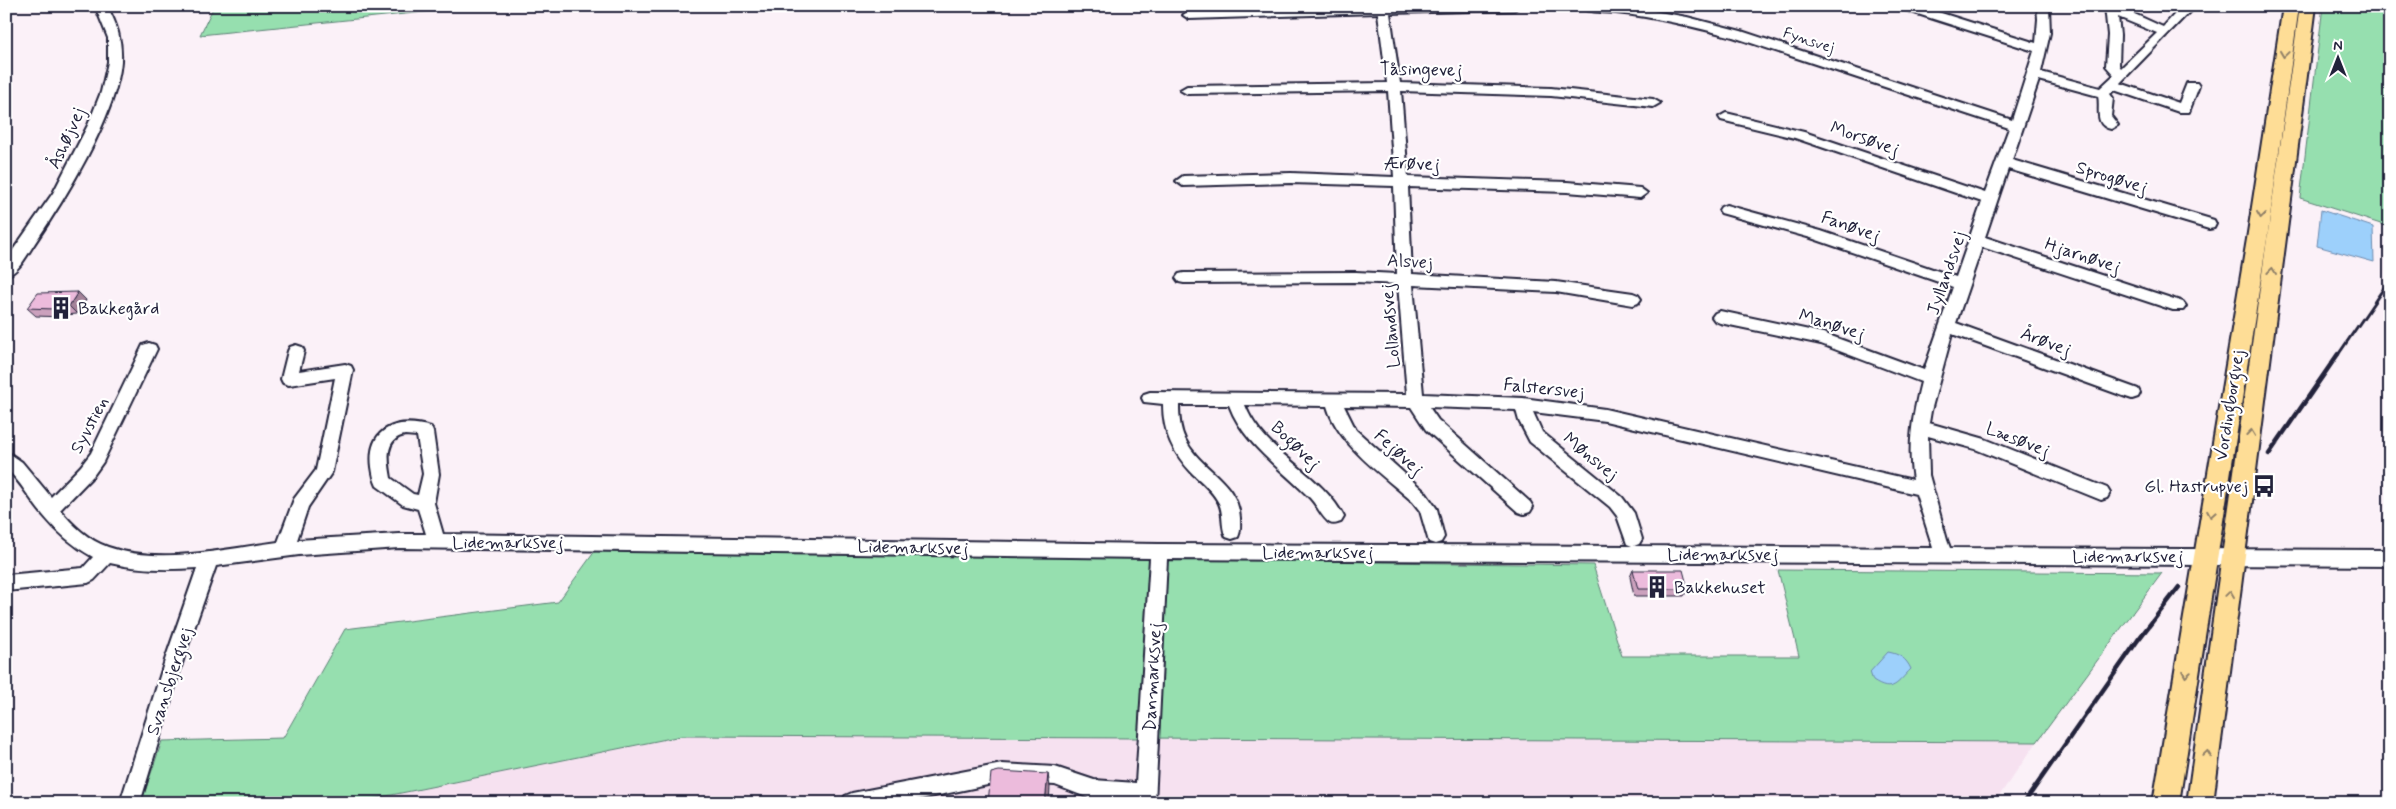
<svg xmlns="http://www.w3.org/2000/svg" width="2396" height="809" font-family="Mynerve,sans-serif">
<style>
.built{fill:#f6e1f0}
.green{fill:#96dfaf;stroke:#5c8075}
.water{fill:#9dd0fb;stroke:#6c8aae}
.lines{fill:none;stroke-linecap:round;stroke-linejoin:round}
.minor-casing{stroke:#22223b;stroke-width:4}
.major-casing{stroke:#22223b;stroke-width:4}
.minor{fill:#fff;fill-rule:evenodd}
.major{fill:#fedd96;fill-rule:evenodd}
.rail-far1{stroke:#22223b;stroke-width:3}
.rail{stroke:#22223b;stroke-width:4.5}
.wall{fill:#cba1bd;stroke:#22223b}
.shaded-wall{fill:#a5839a;stroke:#22223b}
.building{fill:#ecbbdc;stroke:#22223b}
.oneway{stroke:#908068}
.labels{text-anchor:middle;stroke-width:4.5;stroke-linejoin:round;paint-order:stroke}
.far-street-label{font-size:15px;fill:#22223b;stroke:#fff}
.street-label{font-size:18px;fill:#22223b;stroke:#fff}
.poi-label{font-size:18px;fill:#22223b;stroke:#fff;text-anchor:start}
</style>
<rect width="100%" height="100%" fill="#fbf1f8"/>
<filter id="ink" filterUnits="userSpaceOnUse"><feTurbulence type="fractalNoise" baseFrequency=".02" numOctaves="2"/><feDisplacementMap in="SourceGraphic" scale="10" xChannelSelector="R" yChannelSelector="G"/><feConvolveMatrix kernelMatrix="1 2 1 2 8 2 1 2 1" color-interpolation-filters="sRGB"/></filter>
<g filter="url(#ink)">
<!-- built -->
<path class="built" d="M681 736 2037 742 1994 803H352Z"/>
<!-- green -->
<g class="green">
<path d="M214 6H483L200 35Z"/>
<path d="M2323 6H2369L2390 11V227L2300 198Z"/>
<path d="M595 551 1593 565 1622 656H1799L1778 570 2162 573 2037 742 681 736 352 803H141L162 741 283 738 345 629 558 602Z"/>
</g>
<!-- water -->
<g class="water">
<path d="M2321 210 2373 227 2374 262 2317 246Z"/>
<path d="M1888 652C1899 654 1906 658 1911 669 1897 683 1893 694 1873 681L1870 672Z"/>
</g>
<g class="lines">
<defs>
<g id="minor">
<path d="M95 6H107C117 24 122 40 121 61 117 115 64 201 33 246 27 255 18 273 6 276V260L53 193 88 125 101 92 108 62V38Z"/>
<path d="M1371 6H1520L1514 10 1390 13 1400 83 1551 88 1653 99 1660 103 1653 107 1551 96 1401 91 1408 177 1567 182 1640 188 1647 193 1640 198 1567 192 1408 187 1412 274 1556 282 1633 293 1638 295 1641 299 1638 303 1633 305 1556 292 1413 285 1423 394 1523 398 1605 409 1913 480C1907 446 1913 414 1921 382L1821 344 1720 323 1715 321 1712 317 1715 313 1720 311 1823 333 1924 370 1953 287 1811 238 1721 213 1719 210 1721 207 1726 205 1821 231 1956 277 1982 202 1795 138 1721 120 1719 117 1726 113 1804 132 1985 193 2009 128 1733 37C1694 27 1655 17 1616 13 1606 12 1586 13 1579 6H1625L1687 17 1741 31 2012 120 2034 51 1902 9 1900 6H1919L2036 43 2038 19 2037 6H2049L2050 33 2041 72 2100 88 2114 75 2106 66 2108 35 2105 6H2117L2163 27 2182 6H2195L2120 83 2179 103 2187 83H2197L2199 86 2189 112H2179L2114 90 2110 94 2113 98 2111 116 2118 125 2111 129C2093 125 2101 108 2098 96L2039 80 2012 160 2214 220 2216 224 2214 228 2209 229 2008 169 1985 237 2183 302 2186 306 2183 310H2173L1982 247 1956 323 2138 389 2140 393 2138 397 2132 399 2126 397 1952 334 1931 411 1929 423 1985 439 2107 488 2110 493 2107 498 2101 500 1975 449 1928 436 1929 475 1947 540 1950 548 2390 550V566L1167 559 1155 803 1094 800 1055 785 1002 782 901 803H842L845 796 852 793 1002 764 1055 767 1094 780 1136 783 1150 558 399 548 299 555 216 566 184 657 140 803H120L166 657 197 568C168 570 139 570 110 563L94 580 88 583 6 591V575L83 568 93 557C73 546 57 532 43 515 30 500 21 482 6 468V451L22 462 51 497 81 466 91 453 141 349 143 345 149 343 155 345 157 349 103 462 93 476 60 510C73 525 88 540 108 547 159 565 226 549 278 542L294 499 316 470 335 378 289 385 283 383 281 379 288 351 290 347 296 345 302 347 304 351 299 371 345 364 351 366 353 370 332 472 308 507 297 540 399 534H426L418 509 403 505 377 486C374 480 373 474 372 467 367 427 398 417 431 427L433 432 439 474 434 503 443 534 1159 544 1632 546 1627 544 1617 516 1610 507 1530 442 1519 421 1516 410 1429 407 1438 420 1530 502 1533 507 1530 512 1524 514 1518 512 1426 430 1411 407 1344 406 1356 430 1425 492 1437 509 1444 537 1441 542 1435 544 1429 542 1420 511 1413 502C1384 476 1338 445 1327 406L1245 405C1263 453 1321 472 1344 517L1341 522C1337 523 1334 525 1330 523 1322 518 1317 505 1310 498 1282 469 1244 445 1229 405H1179C1179 416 1180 429 1185 439 1199 469 1238 481 1240 518 1240 525 1241 531 1238 537L1232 539 1226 537C1220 525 1225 511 1217 500 1211 490 1202 482 1193 474 1173 453 1163 433 1163 404L1144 402 1142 398 1144 394 1150 392 1407 394 1398 284 1356 282 1184 283 1179 282 1176 278 1179 274 1184 273 1356 272 1397 274 1394 186 1291 183 1183 186 1176 181 1183 176 1291 173 1394 177 1388 91 1187 94 1180 90 1187 86 1387 83 1378 13 1189 19 1183 15 1189 11ZM2118 17 2157 33 2121 68 2119 65 2120 35ZM1533 412 1605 421 1916 494 1933 548 1634 546 1639 544 1642 539 1634 513 1622 497 1542 432ZM405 435 417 436 423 474 418 495 413 494 391 478C388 461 384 439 405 435Z"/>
</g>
<g id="major">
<path d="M2283 6H2299L2267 239 2179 803H2153L2247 239Z"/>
<path d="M2300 6H2316L2213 803H2187Z"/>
</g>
</defs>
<!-- minor casing -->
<use href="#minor" class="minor-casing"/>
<!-- major casing -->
<use href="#major" class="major-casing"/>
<!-- minor -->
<use href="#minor" class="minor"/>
<!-- major -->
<use href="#major" class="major"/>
<!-- rail-far1 -->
<path class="rail-far1" d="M2338 355 2390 279"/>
<!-- rail -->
<g class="rail">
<path d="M2269 454 2338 354"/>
<path d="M2024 803 2138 640 2179 587"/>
</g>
</g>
<!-- wall -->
<g class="wall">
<path d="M78 292 86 300 77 314 64 315 62 317 36 316 27 308Z"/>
<path d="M1633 570 1688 589 1684 596H1634L1630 577Z"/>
</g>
<!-- shaded-wall -->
<g class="shaded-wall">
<path d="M78 292 86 300 77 314 69 306Z"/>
<path d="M56 307 64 315 62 317 54 309Z"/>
<path d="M1048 774 1050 787 1049 803H1045Z"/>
</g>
<!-- building -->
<g class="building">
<path d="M78 292 69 306 56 307 54 309 27 308 38 293Z"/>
<path d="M1633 570H1683L1688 589H1638Z"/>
<path d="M999 771 1048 774 1045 803H988L991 773Z"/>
</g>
<!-- one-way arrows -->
<defs><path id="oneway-chevron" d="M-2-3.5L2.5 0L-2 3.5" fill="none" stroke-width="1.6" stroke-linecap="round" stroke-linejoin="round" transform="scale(1.25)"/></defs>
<g class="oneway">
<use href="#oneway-chevron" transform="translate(2284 54) rotate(98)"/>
<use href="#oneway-chevron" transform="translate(2261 215) rotate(98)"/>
<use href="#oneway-chevron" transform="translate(2272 271) rotate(-83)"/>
<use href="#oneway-chevron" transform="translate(2251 433) rotate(-83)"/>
<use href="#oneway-chevron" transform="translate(2211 514) rotate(100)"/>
<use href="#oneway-chevron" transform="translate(2230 594) rotate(-82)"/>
<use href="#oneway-chevron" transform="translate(2186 674) rotate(99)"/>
<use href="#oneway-chevron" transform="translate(2207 754) rotate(-82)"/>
</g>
</g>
<!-- icons -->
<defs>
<symbol id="building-bare" viewBox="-9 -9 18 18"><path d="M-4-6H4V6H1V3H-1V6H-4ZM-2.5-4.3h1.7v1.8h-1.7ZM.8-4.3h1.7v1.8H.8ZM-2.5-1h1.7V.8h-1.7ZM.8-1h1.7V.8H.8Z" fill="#22223b" stroke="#fff" stroke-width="2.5" paint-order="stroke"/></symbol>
<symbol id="bus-bare" viewBox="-9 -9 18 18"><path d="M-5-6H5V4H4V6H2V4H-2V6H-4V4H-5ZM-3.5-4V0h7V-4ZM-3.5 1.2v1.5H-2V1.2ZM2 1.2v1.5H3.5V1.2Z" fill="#22223b" stroke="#fff" stroke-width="2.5" paint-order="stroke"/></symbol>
</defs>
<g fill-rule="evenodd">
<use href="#building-bare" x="45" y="292" width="32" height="32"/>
<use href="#bus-bare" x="2248" y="470" width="32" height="32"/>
<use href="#building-bare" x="1641" y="571" width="32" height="32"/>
</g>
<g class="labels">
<!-- far-street labels -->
<g class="far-street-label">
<text transform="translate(1809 40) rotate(18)" y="5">Fynsvej</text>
</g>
<!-- street labels -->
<g class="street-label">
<text transform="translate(1421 69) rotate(1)" y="6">Tåsingevej</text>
<text transform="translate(66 138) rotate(-65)" y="6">Åshøjvej</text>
<text transform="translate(1865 138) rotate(19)" y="6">Morsøvej</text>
<text transform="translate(1412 163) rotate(2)" y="6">Ærøvej</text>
<text transform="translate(2112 177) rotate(17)" y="6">Sprogøvej</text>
<text transform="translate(1851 226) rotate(19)" y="6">Fanøvej</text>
<text transform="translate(2083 255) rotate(18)" y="6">Hjarnøvej</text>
<text transform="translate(1410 261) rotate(3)" y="6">Alsvej</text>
<text transform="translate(1946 273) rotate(-71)" y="6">Jyllandsvej</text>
<text transform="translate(1832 324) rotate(17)" y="6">Manøvej</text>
<text transform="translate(1390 326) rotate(-95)" y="6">Lollandsvej</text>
<text transform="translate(2046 341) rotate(20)" y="6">Årøvej</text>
<text transform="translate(1544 388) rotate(6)" y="6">Falstersvej</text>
<text transform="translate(2229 405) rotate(-81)" y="6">Vordingborgvej</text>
<text transform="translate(89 425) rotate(-62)" y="6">Syvstien</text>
<text transform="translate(2018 439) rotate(21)" y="6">Læsøvej</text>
<text transform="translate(1296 445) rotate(44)" y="6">Bogøvej</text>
<text transform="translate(1399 452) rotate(42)" y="6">Fejøvej</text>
<text transform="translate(1591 456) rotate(39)" y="6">Mønsvej</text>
<text x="508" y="548">Lidemarksvej</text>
<text transform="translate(913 547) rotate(1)" y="6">Lidemarksvej</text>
<text x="1318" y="558">Lidemarksvej</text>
<text x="1723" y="560">Lidemarksvej</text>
<text x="2128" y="562">Lidemarksvej</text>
<text transform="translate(1152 677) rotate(-87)" y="6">Danmarksvej</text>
<text transform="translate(169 681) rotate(-72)" y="6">Svansbjergvej</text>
</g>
<!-- poi labels -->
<g class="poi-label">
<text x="78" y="314">Bakkegård</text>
<text x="2248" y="492" text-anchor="end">Gl. Hastrupvej</text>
<text x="1674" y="593">Bakkehuset</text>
</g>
</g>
<!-- margin -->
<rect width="2396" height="809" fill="none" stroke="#fff" stroke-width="25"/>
<rect x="12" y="12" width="2371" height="784" fill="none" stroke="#22223b" stroke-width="2" filter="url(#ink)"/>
<!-- north arrow -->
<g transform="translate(2338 58)" stroke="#ffffff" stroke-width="4" paint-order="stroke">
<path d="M0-4L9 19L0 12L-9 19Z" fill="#22223b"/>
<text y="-8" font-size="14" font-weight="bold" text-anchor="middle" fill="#22223b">N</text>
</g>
</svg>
